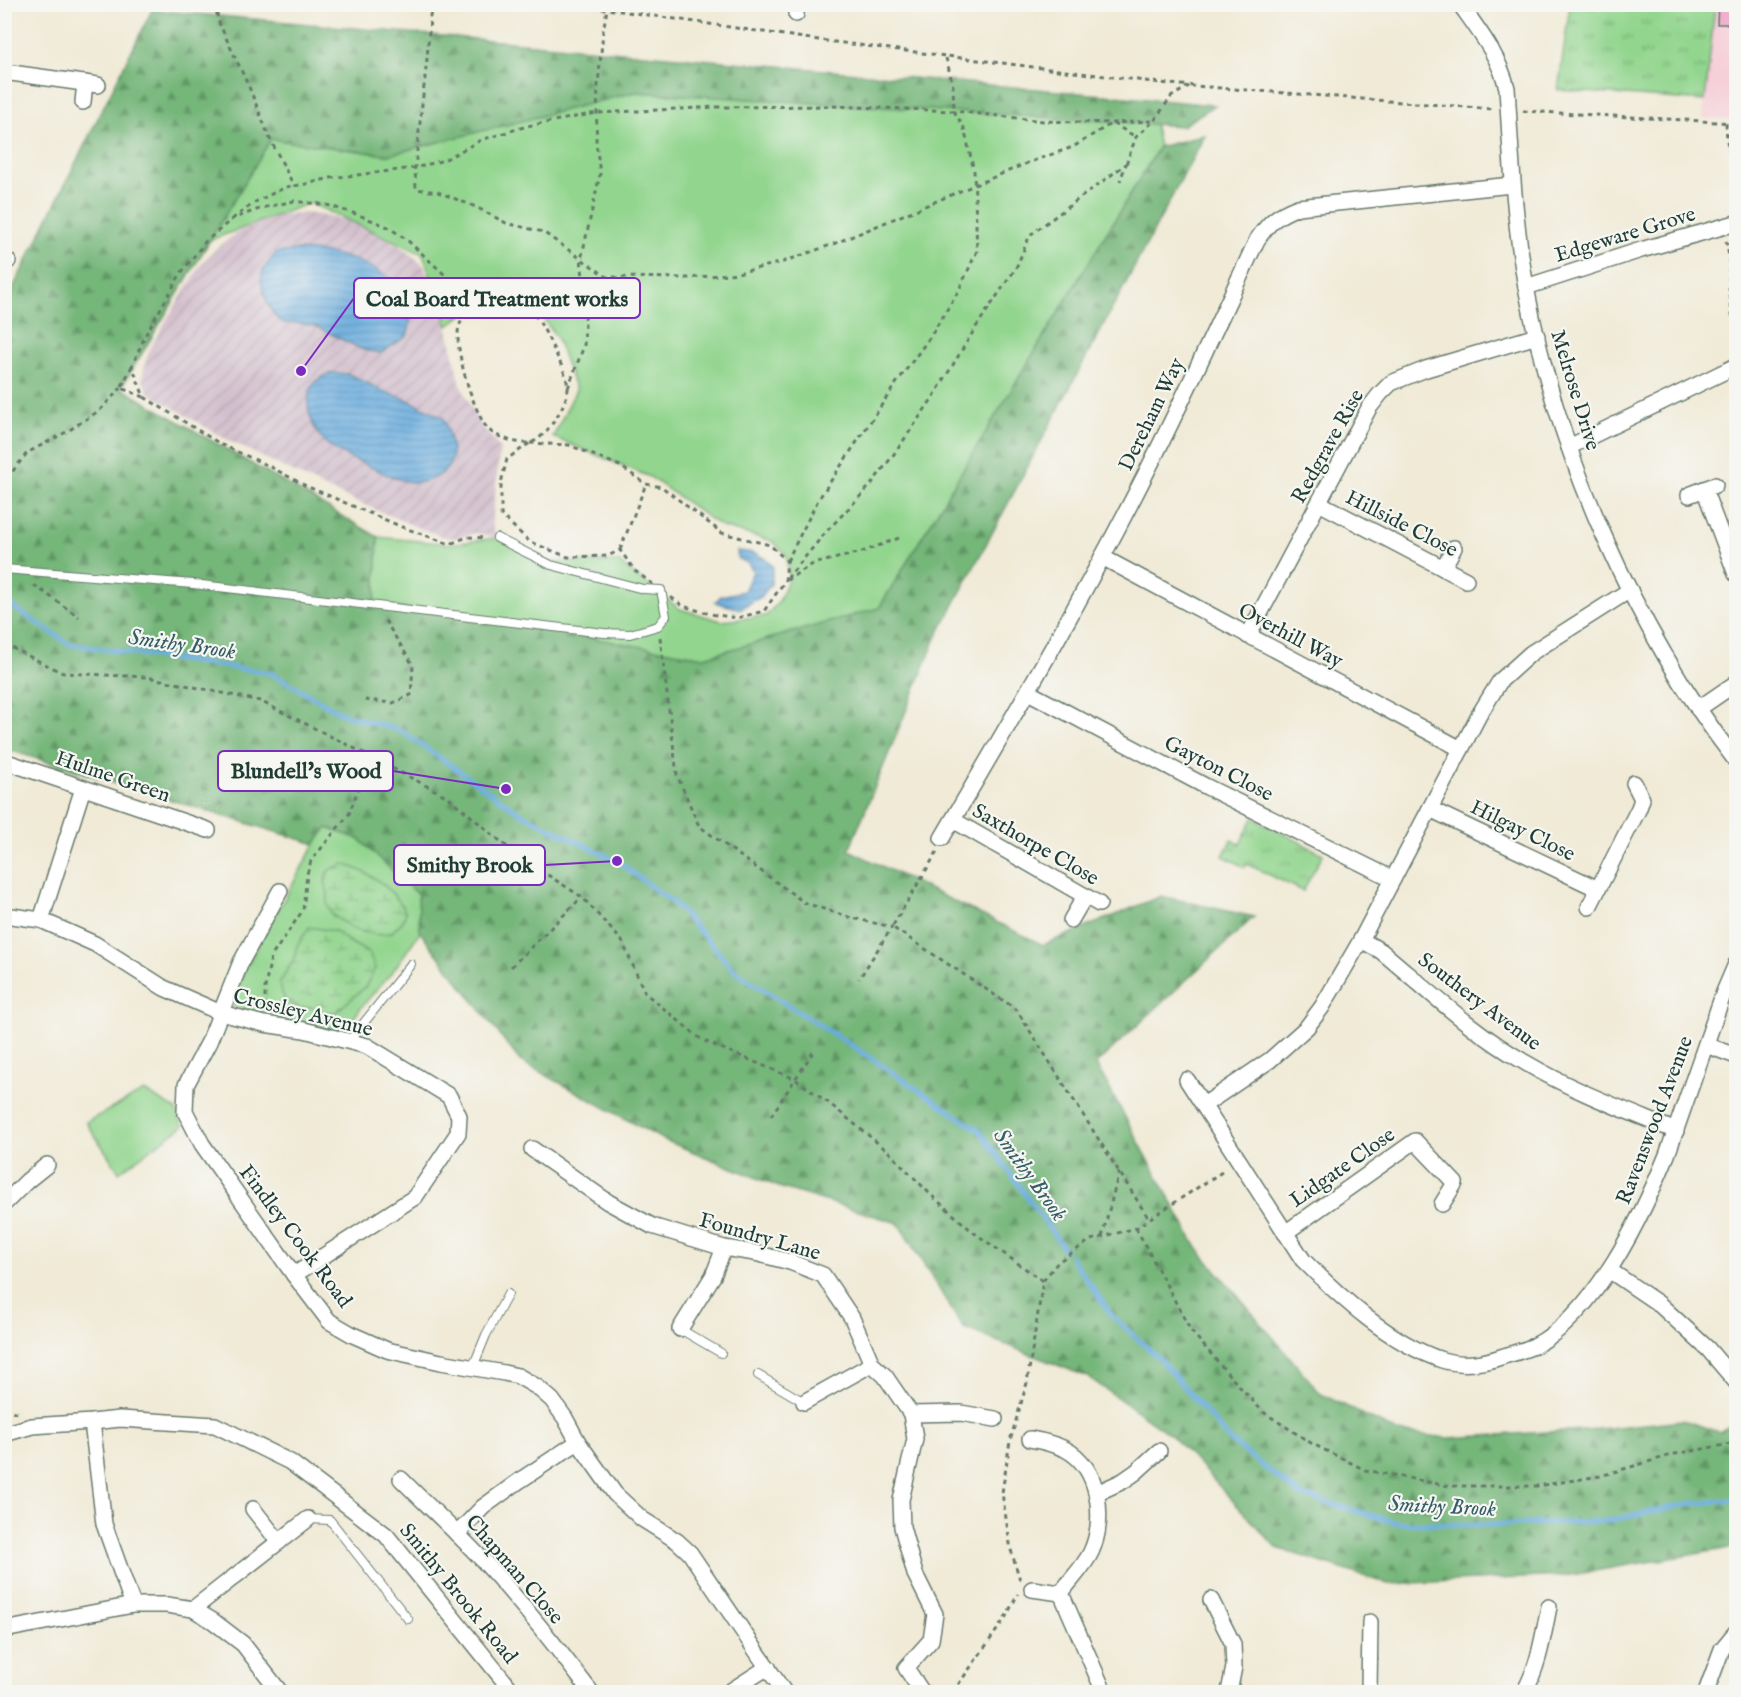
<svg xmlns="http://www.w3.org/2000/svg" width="1741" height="1697" font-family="'IM FELL English',serif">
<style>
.built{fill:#f6cfd9}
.industrial{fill:url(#industrial-furrows)}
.green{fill:#92d58e;stroke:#588961;stroke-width:1.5}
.forest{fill:url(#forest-firs);stroke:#4a7a56;stroke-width:1.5}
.wetland{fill:url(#wetland-marsh);stroke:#588961;stroke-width:1.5}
.park{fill:url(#park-tufts);stroke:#588961;stroke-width:1.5}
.water{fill:url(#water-rules);stroke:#447489;stroke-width:1.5}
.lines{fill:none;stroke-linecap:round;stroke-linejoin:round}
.stream{stroke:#69acde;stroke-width:5}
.building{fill:#efa3c8}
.lane-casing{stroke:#687a6d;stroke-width:10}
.street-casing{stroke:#687a6d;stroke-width:18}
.path{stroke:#687a6d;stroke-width:3;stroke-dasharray:4.5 4.5;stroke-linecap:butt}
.lane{stroke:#fff;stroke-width:8}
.street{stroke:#fff;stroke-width:15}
.labels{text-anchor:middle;stroke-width:4.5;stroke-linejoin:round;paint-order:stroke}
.street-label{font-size:21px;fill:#1f3d34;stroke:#f6f6f2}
.water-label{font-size:22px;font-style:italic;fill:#355e67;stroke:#f6f6f2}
.leader{fill:none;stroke:#7b2cbf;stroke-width:2}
.callout-dot{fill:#7b2cbf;stroke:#f6f6f2;stroke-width:2}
.callout{fill:#f6f6f2;stroke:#7b2cbf;stroke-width:2}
.callout-label{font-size:22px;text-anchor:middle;font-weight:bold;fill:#1f3d34}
</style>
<defs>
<pattern id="industrial-furrows" width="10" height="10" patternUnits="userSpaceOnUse" patternTransform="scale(1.5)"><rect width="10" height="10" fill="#d1bdcb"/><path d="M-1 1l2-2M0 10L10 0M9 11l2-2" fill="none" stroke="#b3a3af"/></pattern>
<pattern id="forest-firs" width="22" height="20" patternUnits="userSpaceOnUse" patternTransform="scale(1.5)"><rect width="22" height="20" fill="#75b679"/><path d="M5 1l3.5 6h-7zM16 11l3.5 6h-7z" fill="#5f9564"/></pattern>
<pattern id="wetland-marsh" width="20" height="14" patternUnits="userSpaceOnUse" patternTransform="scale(1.5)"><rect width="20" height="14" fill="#92d58e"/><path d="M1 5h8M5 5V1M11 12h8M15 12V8" fill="none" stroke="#77ae75"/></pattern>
<pattern id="park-tufts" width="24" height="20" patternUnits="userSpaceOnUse" patternTransform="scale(1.5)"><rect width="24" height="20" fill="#92d58e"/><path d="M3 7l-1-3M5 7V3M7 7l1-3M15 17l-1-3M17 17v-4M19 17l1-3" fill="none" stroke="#77ae75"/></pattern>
<pattern id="water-rules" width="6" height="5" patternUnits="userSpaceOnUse" patternTransform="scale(1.5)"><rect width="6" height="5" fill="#69acde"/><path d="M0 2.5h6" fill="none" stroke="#568db5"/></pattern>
</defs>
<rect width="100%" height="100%" fill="#f6f6f2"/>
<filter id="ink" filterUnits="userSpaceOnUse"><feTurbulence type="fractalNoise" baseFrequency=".0167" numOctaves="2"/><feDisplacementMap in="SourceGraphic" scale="12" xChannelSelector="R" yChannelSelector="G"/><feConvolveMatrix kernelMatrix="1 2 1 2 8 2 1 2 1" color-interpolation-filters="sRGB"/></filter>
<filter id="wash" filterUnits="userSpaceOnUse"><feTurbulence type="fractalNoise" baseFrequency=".008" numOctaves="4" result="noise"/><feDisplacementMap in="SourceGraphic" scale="24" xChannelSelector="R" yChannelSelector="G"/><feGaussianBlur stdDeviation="1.35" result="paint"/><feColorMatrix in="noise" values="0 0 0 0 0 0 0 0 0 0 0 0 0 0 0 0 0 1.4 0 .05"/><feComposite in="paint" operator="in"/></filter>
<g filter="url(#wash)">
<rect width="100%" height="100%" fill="#f0ead6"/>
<!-- built -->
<path class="built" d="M1715 5H1736V120L1703 118Z"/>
<!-- industrial -->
<path class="industrial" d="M304 213 327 216 351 221 375 232 406 250 424 266 448 326 447 325 461 386 480 424 500 448 492 523 497 538 474 533 458 538H446L417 527 327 489 224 438 149 393 142 379 145 363 151 347 167 319 203 262 218 247 239 231 281 215Z"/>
<!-- green -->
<g class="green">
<path d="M635 92 1154 121 1159 147 879 608 704 657 375 605 378 537 450 544 497 538 544 562H618L680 609 722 621 766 616 779 601 789 578 786 554 772 541 722 527 650 477 553 437 576 390 556 336 527 297 503 283 448 326 423 254 310 203 205 242 270 139 388 155Z"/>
<path d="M327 828 359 839 418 895 420 932 393 971 364 1004 343 1032 276 1020 231 1006 245 969 315 844Z"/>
<path d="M144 1091 176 1109 183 1126 119 1172 86 1122Z"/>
</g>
<!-- forest -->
<path class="forest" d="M152 10 1215 105 1182 126 635 92 388 155 271 139 121 388 378 537 375 605 442 613 704 657 879 608 1159 147 1205 135 936 638 849 850 1043 945 1161 896 1254 917 1096 1064 1197 1248 1321 1394 1398 1432 1448 1438 1598 1429 1683 1420 1719 1432 1736 1422V1547L1565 1576 1388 1584 1277 1548 1172 1436 1088 1377 963 1328 898 1223 779 1187 662 1139 520 1061 420 932 418 895 359 839 327 828 315 844 5 749V304Z"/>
<!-- wetland -->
<g class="wetland">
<path d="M344 864C371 873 391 886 406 912L403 921 391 933 376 935 355 930 332 915 327 904 328 894 325 881 329 870Z"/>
<path d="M309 927 335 931 348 941 369 953 375 968 366 986 336 1012H322L311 1007 298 1008 285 1000 279 984 294 959 297 946Z"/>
</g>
<!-- park -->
<g class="park">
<path d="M1570 5H1715L1705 101 1558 90Z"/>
<path d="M1253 818 1323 854 1303 891 1247 864 1245 867 1223 856 1231 840 1240 844Z"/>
</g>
<!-- water -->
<g class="water">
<path d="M298 250C334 252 360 258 391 279 394 281 400 284 402 287 413 301 412 321 407 336L381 353 363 350 315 326 297 323H284L275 316 267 303 261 282 263 270 276 253Z"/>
<path d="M331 373 349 374 387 393 404 398 443 417C447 427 453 446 452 457 449 474 427 484 412 482 395 480 379 471 364 464 352 459 333 451 324 441 315 432 308 415 308 403 309 385 315 380 331 373Z"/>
<path d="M737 551C753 552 763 554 773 567L771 584 761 597 740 609 715 602 721 596 744 591 753 571 748 563 738 559Z"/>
</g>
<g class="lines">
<!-- stream -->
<g class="stream">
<path d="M4 601 69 644 271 673 343 714 401 731 520 813 617 861 675 904 736 972 854 1047 980 1131 1065 1250"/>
<path d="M1071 1257 1112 1316 1158 1357 1231 1441 1300 1495 1398 1523 1489 1525 1607 1521 1693 1503 1736 1500"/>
</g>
</g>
<g id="blocks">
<!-- building -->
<path class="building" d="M1718 4H1737V24H1717Z"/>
</g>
</g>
<g filter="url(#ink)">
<use href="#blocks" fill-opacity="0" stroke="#687a6d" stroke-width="1.5"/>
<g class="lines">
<defs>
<g id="lane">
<path d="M4 569 193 584 604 633 630 634 658 626 666 616 661 590 643 589 551 565 497 538"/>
<path d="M350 1040 411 964"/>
<path d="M680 1329 721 1353"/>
<path d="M473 1367 486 1335 508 1294"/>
<path d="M758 1375 804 1402"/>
<path d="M308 1519 330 1520 408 1619"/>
</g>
<g id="street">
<path d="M1460 4C1479 31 1499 56 1507 88 1511 154 1514 221 1526 287 1557 453 1633 627 1736 761"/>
<path d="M796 14 797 4"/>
<path d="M4 72 98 85"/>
<path d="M83 102 85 83"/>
<path d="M4 261H8"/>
<path d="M1526 287 1641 250 1736 223"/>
<path d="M1569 447 1736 366"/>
<path d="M1704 489 1736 574"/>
<path d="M1689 495 1715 485"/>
<path d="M1319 503 1466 580"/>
<path d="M1102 557 1461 749"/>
<path d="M1443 568 1454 548"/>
<path d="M1248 636 1369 408 1380 394 1391 383 1426 369 1537 336"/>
<path d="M1028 692 1207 787 1393 879"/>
<path d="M1698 709 1736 683"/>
<path d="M4 761 208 830"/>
<path d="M1430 809 1598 889"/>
<path d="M953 820 1099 904"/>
<path d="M942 838C1020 706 1097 574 1164 437 1196 372 1226 306 1257 240 1269 222 1277 215 1298 207L1512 185"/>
<path d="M280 891 241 962 209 1042 186 1085 185 1111 202 1144 294 1275 329 1321 353 1335 387 1350 441 1362 504 1373 518 1376 537 1387 552 1400 565 1418 578 1442 615 1494 642 1519 677 1541 690 1553 784 1692"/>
<path d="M1589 907 1639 808 1642 799 1634 783"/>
<path d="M4 915 41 920 95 944 164 988 221 1013 264 1024 304 1030 367 1046 449 1096 459 1116 458 1133 415 1197 294 1275"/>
<path d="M41 920 83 788"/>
<path d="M1071 920 1085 896"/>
<path d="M1361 940 1381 951C1428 990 1473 1033 1526 1063 1573 1091 1625 1110 1676 1131"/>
<path d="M1706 1045 1736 1056"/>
<path d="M1187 1080 1303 1260C1341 1298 1390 1343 1442 1360 1462 1366 1485 1363 1504 1356 1514 1353 1525 1350 1534 1346 1595 1315 1642 1216 1667 1155L1724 992 1736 964"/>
<path d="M1204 1105 1270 1060 1307 1027 1322 1007 1361 940 1479 715 1500 681 1531 653 1630 590"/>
<path d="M532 1149 608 1202 652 1226 724 1248 755 1253 790 1262 823 1275 852 1318 872 1364 885 1376 911 1414 915 1439 901 1500 902 1527 915 1574 935 1614 931 1640 906 1668 922 1692"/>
<path d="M4 1204 27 1181 47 1165"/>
<path d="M1285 1233 1415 1141 1455 1183 1442 1204"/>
<path d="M1609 1270 1659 1304 1708 1349 1736 1382"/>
<path d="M680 1329 713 1276 724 1248"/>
<path d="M804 1402 872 1364"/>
<path d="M911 1414 961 1413 995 1419"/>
<path d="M92 1422 104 1524 133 1605"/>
<path d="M4 1434 32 1426 92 1422 120 1419 215 1425 290 1462 386 1535 513 1692"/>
<path d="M1030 1439C1042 1441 1054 1444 1065 1449 1100 1467 1106 1520 1091 1552 1084 1567 1070 1580 1061 1593L1104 1692"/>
<path d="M401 1479C430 1508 461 1536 489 1567 525 1607 559 1650 591 1692"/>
<path d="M1097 1493 1123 1481 1136 1472 1159 1451"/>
<path d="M253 1509 279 1542"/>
<path d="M457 1534 483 1507 519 1481 578 1442"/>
<path d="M1032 1589 1061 1593"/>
<path d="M1211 1600 1233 1644 1234 1667 1229 1692"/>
<path d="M193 1609 308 1519"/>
<path d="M4 1630 133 1605H167L193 1609 213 1621 243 1644 280 1692"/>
<path d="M729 1692 768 1667"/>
<path d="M1369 1692 1370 1622"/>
<path d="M1524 1692C1539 1666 1543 1636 1549 1607"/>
<path d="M1706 1692 1722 1649 1736 1632"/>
</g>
</defs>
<!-- lane casing -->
<use href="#lane" class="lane-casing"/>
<!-- street casing -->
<use href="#street" class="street-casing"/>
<!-- path -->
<g class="path">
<path d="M214 4 220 25 249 87 270 139 294 186"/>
<path d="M431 4 427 59 415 168 416 189 438 192 476 207 506 223 543 232 607 277 689 278 738 273 783 262 836 243 1030 162 1073 147 1112 123 1136 137"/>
<path d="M529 4 607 9 811 39 1169 84 1492 109"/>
<path d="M1523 111 1736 123"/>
<path d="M1726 123 1727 141 1736 185"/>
<path d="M1126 164 1136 137 1154 121 1171 97 1189 86"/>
<path d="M232 219 257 201 286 187 306 184 331 178 415 168 444 160 481 140 527 126 597 113 718 107 832 106 954 111 1043 121 1112 123 1154 121"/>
<path d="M1726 241C1734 269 1723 298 1736 325"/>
<path d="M495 296C530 296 541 323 554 350 559 360 568 378 568 389 567 404 545 441 529 443 517 444 495 437 487 428 474 412 451 342 460 324 466 310 482 302 495 296Z"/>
<path d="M476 306 470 298 406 239 388 227 359 215 327 205 294 201 262 208 232 219 205 242 181 273 146 334 132 366 144 397 222 445 267 465 306 486 402 527 450 544 467 537 485 538"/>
<path d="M132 366 121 388 144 397"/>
<path d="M568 388 584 346 586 302 581 260 600 174 596 142 598 85 603 31 608 4"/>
<path d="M530 443 569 445 620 466 646 484 662 487 722 533 770 545 787 561 785 581 764 611 737 618 710 614 683 606 635 571 620 550 608 556 568 557 530 542 501 515V483L507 459Z"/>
<path d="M4 487 9 476 27 453 68 431 100 410 121 388"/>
<path d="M899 538 862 552 813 564 785 581 826 532 870 486 897 450 934 396 976 327 1016 268 1030 235 1126 164 1120 181"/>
<path d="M620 550 646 484"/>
<path d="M787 561 818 500 895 385 930 337 958 292 977 251 974 171 964 128 954 111 953 86 946 58"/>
<path d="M34 585 79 617"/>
<path d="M660 637 677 775 699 826 805 903 852 918 892 927 859 979"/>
<path d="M4 644 63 673 147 677 260 701 340 741 448 797 518 856 582 897 622 941 645 993 702 1040 795 1079 830 1104 890 1153 929 1193 973 1232 1043 1281"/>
<path d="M365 700 393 703 411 695 413 665 384 619"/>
<path d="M937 852 892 927 1016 1009 1149 1219 1225 1170"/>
<path d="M511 967 582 897"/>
<path d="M265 1007V988L271 957 303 910 307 874 311 861 349 814 370 756"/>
<path d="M771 1116 813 1052"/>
<path d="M1136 1228 1191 1331 1230 1376 1263 1412 1311 1443 1365 1470 1449 1486H1537L1600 1476 1675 1454 1736 1443"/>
<path d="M1102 1237 1119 1172"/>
<path d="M4 1408 17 1413"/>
<path d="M1020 1580 1011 1550 1002 1493 1010 1441 1027 1383 1043 1281 1058 1262 1091 1240 1136 1228 1149 1219"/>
<path d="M953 1692 1004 1620 1018 1594"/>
</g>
<!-- lane -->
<use href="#lane" class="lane"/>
<!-- street -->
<use href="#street" class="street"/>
</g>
</g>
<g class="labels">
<!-- street labels -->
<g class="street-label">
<text transform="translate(1625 234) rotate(-17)" y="7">Edgeware Grove</text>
<text transform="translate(1576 390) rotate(73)" y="7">Melrose Drive</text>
<text transform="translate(1151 414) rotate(-64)" y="7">Dereham Way</text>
<text transform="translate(1327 446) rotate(-61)" y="7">Redgrave Rise</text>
<text transform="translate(1402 523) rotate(27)" y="7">Hillside Close</text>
<text transform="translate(1291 635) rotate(28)" y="7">Overhill Way</text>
<text transform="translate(1219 768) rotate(27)" y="7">Gayton Close</text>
<text transform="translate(113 776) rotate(19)" y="7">Hulme Green</text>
<text transform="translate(1523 830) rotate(26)" y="7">Hilgay Close</text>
<text transform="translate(1036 844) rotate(30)" y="7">Saxthorpe Close</text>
<text transform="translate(1480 1001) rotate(37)" y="7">Southery Avenue</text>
<text transform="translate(303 1012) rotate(14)" y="7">Crossley Avenue</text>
<text transform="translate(1654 1120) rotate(-69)" y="7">Ravenswood Avenue</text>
<text transform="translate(1342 1167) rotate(-35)" y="7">Lidgate Close</text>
<text transform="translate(296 1236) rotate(53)" y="7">Findley Cook Road</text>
<text transform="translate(760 1236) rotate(16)" y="7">Foundry Lane</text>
<text transform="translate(515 1569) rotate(49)" y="7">Chapman Close</text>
<text transform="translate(459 1593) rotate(51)" y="7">Smithy Brook Road</text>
</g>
<!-- water labels -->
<g class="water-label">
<text transform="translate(182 643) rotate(8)" y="8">Smithy Brook</text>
<text transform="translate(1031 1174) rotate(54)" y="8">Smithy Brook</text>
<text transform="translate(1442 1505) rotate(3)" y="8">Smithy Brook</text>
</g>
</g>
<!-- callouts -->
<path class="leader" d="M301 371L354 298M506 789L393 771M617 861L545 865"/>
<g class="callout-dot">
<circle cx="301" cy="371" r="6"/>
<circle cx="506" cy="789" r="6"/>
<circle cx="617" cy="861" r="6"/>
</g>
<g class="callout">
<rect x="354" y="278" width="286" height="40" rx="6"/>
<rect x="218" y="751" width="175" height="40" rx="6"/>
<rect x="394" y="845" width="151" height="40" rx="6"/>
</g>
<g class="callout-label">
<text x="497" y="306">Coal Board Treatment works</text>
<text x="306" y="778">Blundell's Wood</text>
<text x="470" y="872">Smithy Brook</text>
</g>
<!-- margin -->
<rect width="1741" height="1697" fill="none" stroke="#f6f6f2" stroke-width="24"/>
</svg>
